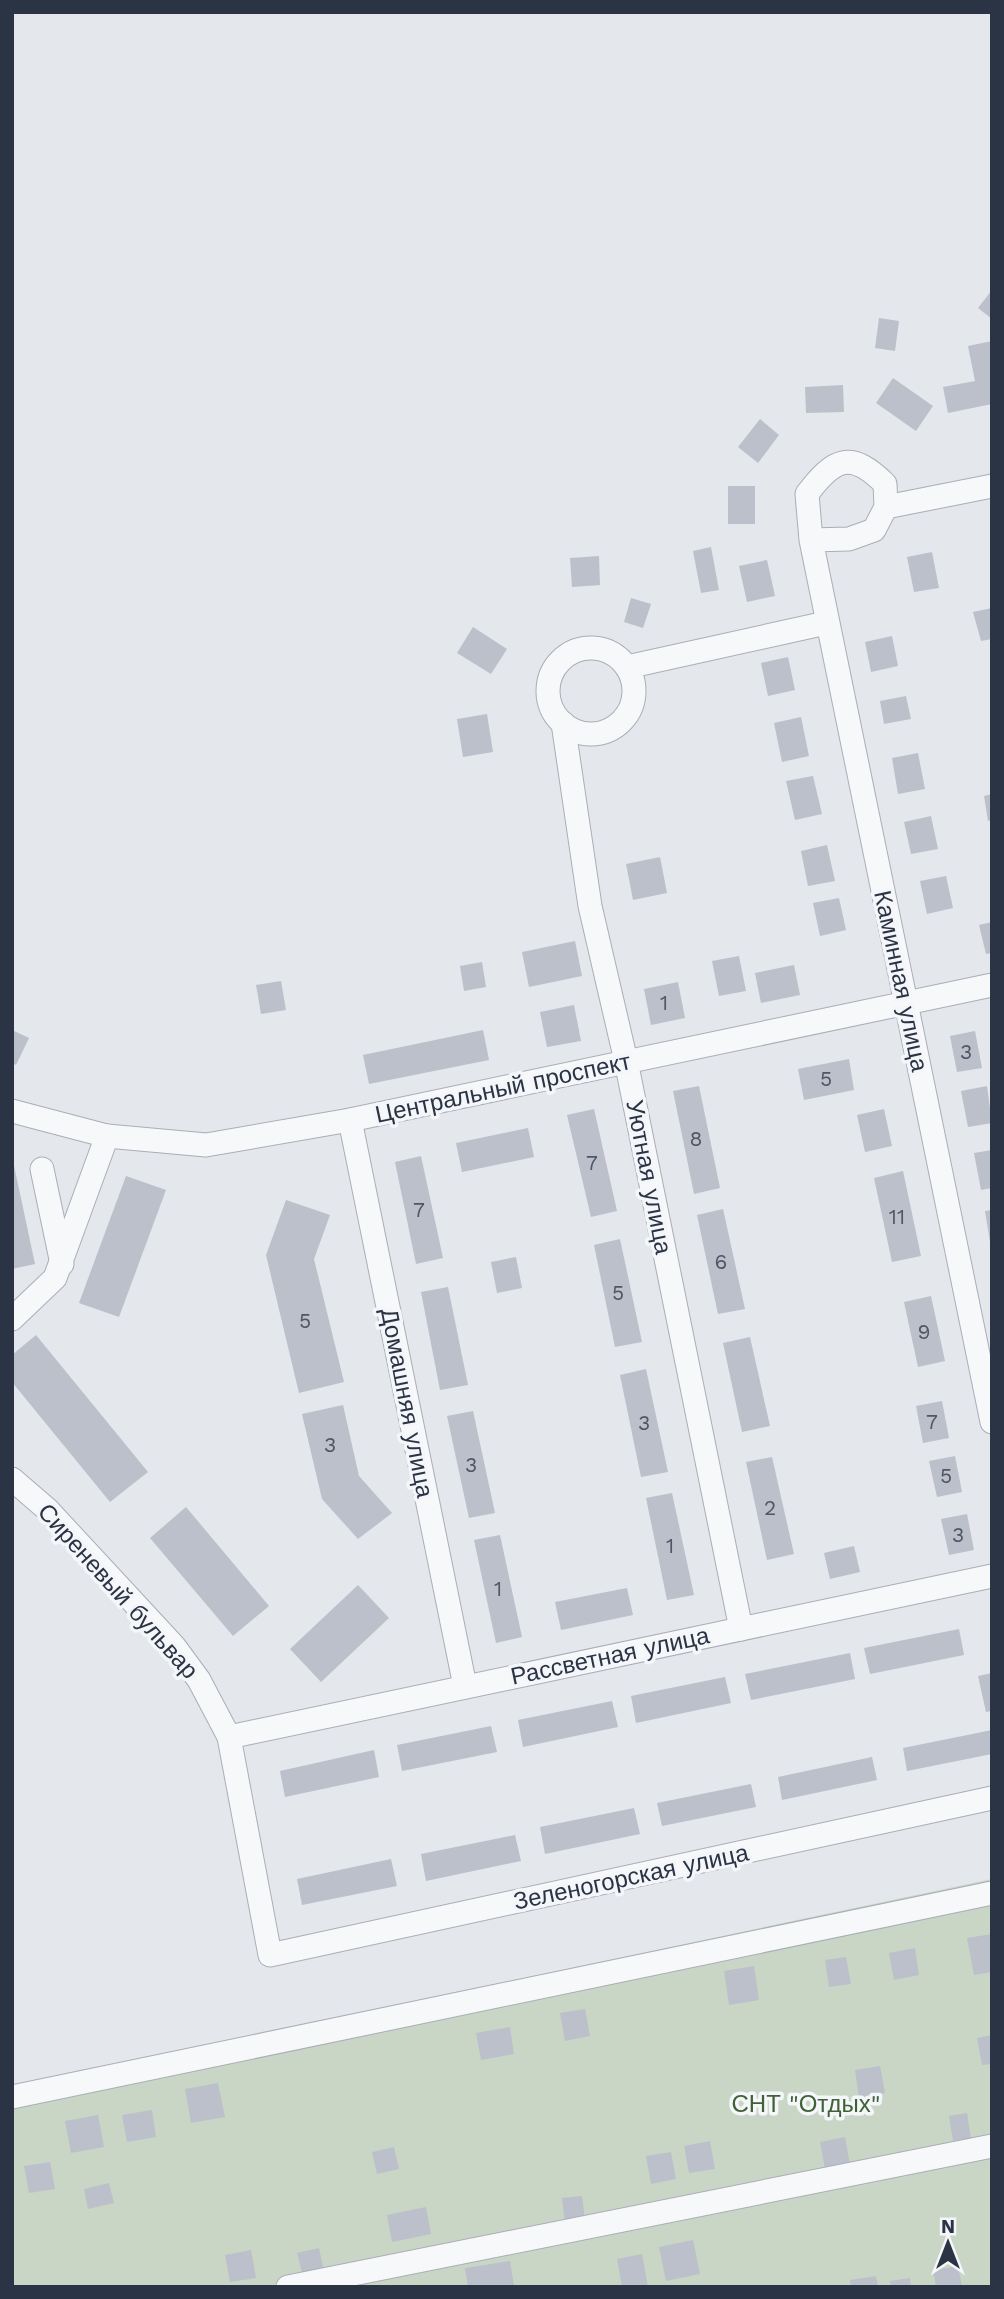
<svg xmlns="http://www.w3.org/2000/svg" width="1004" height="2299" font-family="'Work Sans',sans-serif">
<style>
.green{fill:#c9d6c5}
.building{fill:#bbc0ca}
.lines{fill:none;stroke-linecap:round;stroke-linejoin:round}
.minor-casing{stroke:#a9aeb7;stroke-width:25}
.minor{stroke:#f7f8fa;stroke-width:23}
.labels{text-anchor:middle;stroke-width:7;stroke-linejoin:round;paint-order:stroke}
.number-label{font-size:21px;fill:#4f5766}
.street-label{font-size:24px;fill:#2b3445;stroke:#f4f6f9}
.park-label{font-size:24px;fill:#3f6138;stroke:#f4f6f9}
</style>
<rect width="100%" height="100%" fill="#e4e7ec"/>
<!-- green -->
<path class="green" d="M992 1879V2287H12V2086Z"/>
<!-- building -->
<g class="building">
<path d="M992 290V319L978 308Z"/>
<path d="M879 318 899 321 895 351 875 348Z"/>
<path d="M992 341V404L948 413 943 387 975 381 968 346Z"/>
<path d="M893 378 933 406 916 431 876 403Z"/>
<path d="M843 385 844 412 806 413 805 387Z"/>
<path d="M760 419 779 435 758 463 738 447Z"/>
<rect x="728" y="486" width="27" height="38"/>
<path d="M711 547 719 590 701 593 693 551Z"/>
<path d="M932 552 939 588 914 592 907 557Z"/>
<path d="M599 556 600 585 572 587 570 558Z"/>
<path d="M767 560 775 596 747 602 739 566Z"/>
<path d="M631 598 651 604 643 628 624 622Z"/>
<path d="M992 608V639L981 641 973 612Z"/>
<path d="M473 627 507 649 491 674 457 653Z"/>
<path d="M892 636 898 666 871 672 865 642Z"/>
<path d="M788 657 795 690 768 696 761 663Z"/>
<path d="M906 696 911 719 884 724 880 701Z"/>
<path d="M487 714 493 752 463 757 457 719Z"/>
<path d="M801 717 809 756 782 762 774 723Z"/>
<path d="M918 753 925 789 898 794 892 758Z"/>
<path d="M813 776 822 814 795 820 786 781Z"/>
<path d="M992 794V820L988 821 984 796Z"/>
<path d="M931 816 938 849 911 854 904 822Z"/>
<path d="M827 845 835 881 808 886 801 851Z"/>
<path d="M660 857 667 893 633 900 626 864Z"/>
<path d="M946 876 953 908 927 914 920 881Z"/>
<path d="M839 898 846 930 820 936 813 903Z"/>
<path d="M992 922V953L986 954 979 925Z"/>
<path d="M575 941 582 976 529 987 522 952Z"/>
<path d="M739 956 746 991 719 996 712 961Z"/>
<path d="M482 962 486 987 464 991 460 966Z"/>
<path d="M794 965 800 995 761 1003 755 973Z"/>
<path d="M281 981 286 1010 261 1014 256 985Z"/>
<path d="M678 982 685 1018 651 1025 644 989Z"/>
<path d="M574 1005 581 1041 547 1047 540 1012Z"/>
<path d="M12 1030 29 1038 16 1065 12 1063Z"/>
<path d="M483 1030 489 1060 369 1084 363 1055Z"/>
<path d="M975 1031 982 1068 957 1072 950 1036Z"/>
<path d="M849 1059 854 1090 804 1100 798 1069Z"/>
<path d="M699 1086 720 1188 694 1194 673 1091Z"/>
<path d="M987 1086 992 1123 968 1127 961 1091Z"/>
<path d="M594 1109 617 1211 591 1217 567 1115Z"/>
<path d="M884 1109 892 1146 865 1152 857 1115Z"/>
<path d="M528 1128 534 1157 462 1172 456 1143Z"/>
<path d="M992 1150V1188L981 1190 974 1153Z"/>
<path d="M12 1156 35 1264 12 1269Z"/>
<path d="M421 1156 443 1258 416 1264 395 1162Z"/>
<path d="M903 1171 921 1256 892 1262 874 1178Z"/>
<path d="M126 1176 166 1190 119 1317 79 1303Z"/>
<path d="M286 1200 330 1215 314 1259 344 1382 299 1393 266 1255Z"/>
<path d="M723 1209 745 1309 718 1314 697 1215Z"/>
<path d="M992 1210V1242H990L985 1211Z"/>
<path d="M620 1239 642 1342 615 1347 594 1245Z"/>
<path d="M516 1257 522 1288 497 1293 491 1262Z"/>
<path d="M448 1287 468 1385 440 1390 421 1292Z"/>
<path d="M931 1296 945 1361 918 1367 904 1302Z"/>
<path d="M36 1335 148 1472 110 1502 12 1382V1355Z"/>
<path d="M750 1337 770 1426 742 1432 723 1343Z"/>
<path d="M646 1369 668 1472 641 1477 620 1375Z"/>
<path d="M942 1401 949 1438 923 1443 916 1406Z"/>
<path d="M343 1405 359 1476 392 1513 358 1539 322 1499 302 1414Z"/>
<path d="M473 1411 495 1513 469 1518 447 1416Z"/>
<path d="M955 1456 962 1492 937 1497 929 1461Z"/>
<path d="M772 1457 794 1554 767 1560 746 1462Z"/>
<path d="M672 1493 694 1595 667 1600 646 1498Z"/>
<path d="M186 1507 269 1606 233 1636 150 1538Z"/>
<path d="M967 1514 974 1550 949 1555 941 1519Z"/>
<path d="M500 1535 522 1637 496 1643 474 1540Z"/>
<path d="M854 1546 860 1572 830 1579 824 1553Z"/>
<path d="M358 1585 389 1618 321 1682 290 1649Z"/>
<path d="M627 1588 633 1615 561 1630 555 1602Z"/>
<path d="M959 1629 964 1655 870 1674 864 1648Z"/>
<path d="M850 1653 855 1679 751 1700 745 1674Z"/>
<path d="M992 1673V1711L986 1712 978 1676Z"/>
<path d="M725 1677 731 1703 636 1723 631 1696Z"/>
<path d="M612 1701 618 1727 523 1747 518 1720Z"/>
<path d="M491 1726 497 1752 402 1771 397 1745Z"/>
<path d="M992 1730V1754L907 1771 903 1748Z"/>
<path d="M374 1750 379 1777 285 1797 280 1771Z"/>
<path d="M872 1757 877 1780 782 1800 778 1777Z"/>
<path d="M751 1784 756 1807 662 1826 657 1803Z"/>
<path d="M634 1808 640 1834 545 1854 540 1827Z"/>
<path d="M515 1835 521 1861 426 1881 421 1854Z"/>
<path d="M391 1859 397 1886 302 1905 297 1879Z"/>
<path d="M992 1934V1972L974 1975 967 1938Z"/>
<path d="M915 1948 919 1975 894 1980 889 1953Z"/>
<path d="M846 1957 851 1984 829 1987 825 1960Z"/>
<path d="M754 1966 759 2000 729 2005 724 1971Z"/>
<path d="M585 2009 590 2036 565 2041 560 2013Z"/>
<path d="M510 2027 514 2054 481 2060 476 2033Z"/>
<path d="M992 2035V2064L982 2065 977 2038Z"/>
<path d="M880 2066 885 2093 859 2098 855 2070Z"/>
<path d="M218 2083 225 2117 191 2123 185 2089Z"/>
<path d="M152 2110 156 2137 127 2142 122 2115Z"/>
<path d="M967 2113 971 2138 953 2141 949 2116Z"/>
<path d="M98 2115 104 2147 71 2153 65 2121Z"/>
<path d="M845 2137 850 2165 825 2169 820 2142Z"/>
<path d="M710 2141 715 2169 689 2173 684 2146Z"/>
<path d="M394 2147 399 2169 377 2174 372 2152Z"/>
<path d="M671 2152 676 2179 651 2184 646 2156Z"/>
<path d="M50 2162 55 2189 29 2193 24 2166Z"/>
<path d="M109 2183 114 2203 88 2209 84 2189Z"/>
<path d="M582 2196 585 2221 565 2223 562 2198Z"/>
<path d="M426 2207 431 2234 392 2242 387 2215Z"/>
<path d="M693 2240 700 2274 666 2281 659 2247Z"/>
<path d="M319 2248 324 2271 303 2276 297 2253Z"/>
<path d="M251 2250 256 2278 230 2282 225 2255Z"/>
<path d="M642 2254 648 2287H622L617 2259Z"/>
<path d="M510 2261 514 2286 468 2287 465 2268Z"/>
<path d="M958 2266 962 2287H936L933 2270Z"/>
<path d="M876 2276 878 2287H851L850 2280Z"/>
<path d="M910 2278 911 2287H891L890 2281Z"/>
</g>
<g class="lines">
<defs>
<g id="minor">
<path d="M886 507 992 486"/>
<path d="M811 540 849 539 874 530 886 507 885 484C851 450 834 458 807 494L811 540 992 1422"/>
<circle cx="591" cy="691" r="43"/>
<path d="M627 667 826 623"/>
<path d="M563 723 590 906 626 1061 741 1629"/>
<path d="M12 1111 107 1136 206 1145 350 1120 992 985"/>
<path d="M350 1120 465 1686"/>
<path d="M42 1169 62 1264"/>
<path d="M12 1319 55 1278 107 1136"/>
<path d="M12 1479 48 1510 174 1646 199 1680 229 1737 270 1955 992 1798"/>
<path d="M229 1737 992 1576"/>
<path d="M12 2097 992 1893"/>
<path d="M288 2287 992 2146"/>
</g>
</defs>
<!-- minor casing -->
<use href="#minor" class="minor-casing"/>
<!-- minor -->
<use href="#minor" class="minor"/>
</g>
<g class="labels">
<!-- number labels -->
<g class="number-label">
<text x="664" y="1010">1</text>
<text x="966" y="1059">3</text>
<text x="826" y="1086">5</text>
<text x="696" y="1146">8</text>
<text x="592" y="1170">7</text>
<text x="419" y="1217">7</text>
<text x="897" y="1224">11</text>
<text x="721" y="1269">6</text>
<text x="618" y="1300">5</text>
<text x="305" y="1328">5</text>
<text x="924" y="1339">9</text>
<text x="932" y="1429">7</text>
<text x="644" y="1430">3</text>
<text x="330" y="1452">3</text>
<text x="471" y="1472">3</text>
<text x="946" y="1483">5</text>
<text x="770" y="1515">2</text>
<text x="958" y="1542">3</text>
<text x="670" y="1553">1</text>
<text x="498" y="1596">1</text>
</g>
<!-- street labels -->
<g class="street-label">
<text transform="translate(901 981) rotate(78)" y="8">Каминная улица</text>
<text transform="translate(503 1088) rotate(-12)" y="8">Центральный проспект</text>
<text transform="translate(649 1177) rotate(79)" y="8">Уютная улица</text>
<text transform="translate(407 1403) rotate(79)" y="8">Домашняя улица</text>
<text transform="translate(118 1591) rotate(48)" y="8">Сиреневый бульвар</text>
<text transform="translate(610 1656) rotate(-12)" y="8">Рассветная улица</text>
<text transform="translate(631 1877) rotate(-12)" y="8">Зеленогорская улица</text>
</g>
<!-- park labels -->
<g class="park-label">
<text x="806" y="2112">СНТ "Отдых"</text>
</g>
</g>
<!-- border -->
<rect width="1004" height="2299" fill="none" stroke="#2b3445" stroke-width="28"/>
<!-- north arrow -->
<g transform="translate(948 2243)" stroke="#f4f6f9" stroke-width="5" paint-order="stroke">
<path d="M0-5L12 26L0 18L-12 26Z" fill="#2b3445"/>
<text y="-10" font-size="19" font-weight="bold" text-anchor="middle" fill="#2b3445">N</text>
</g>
</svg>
